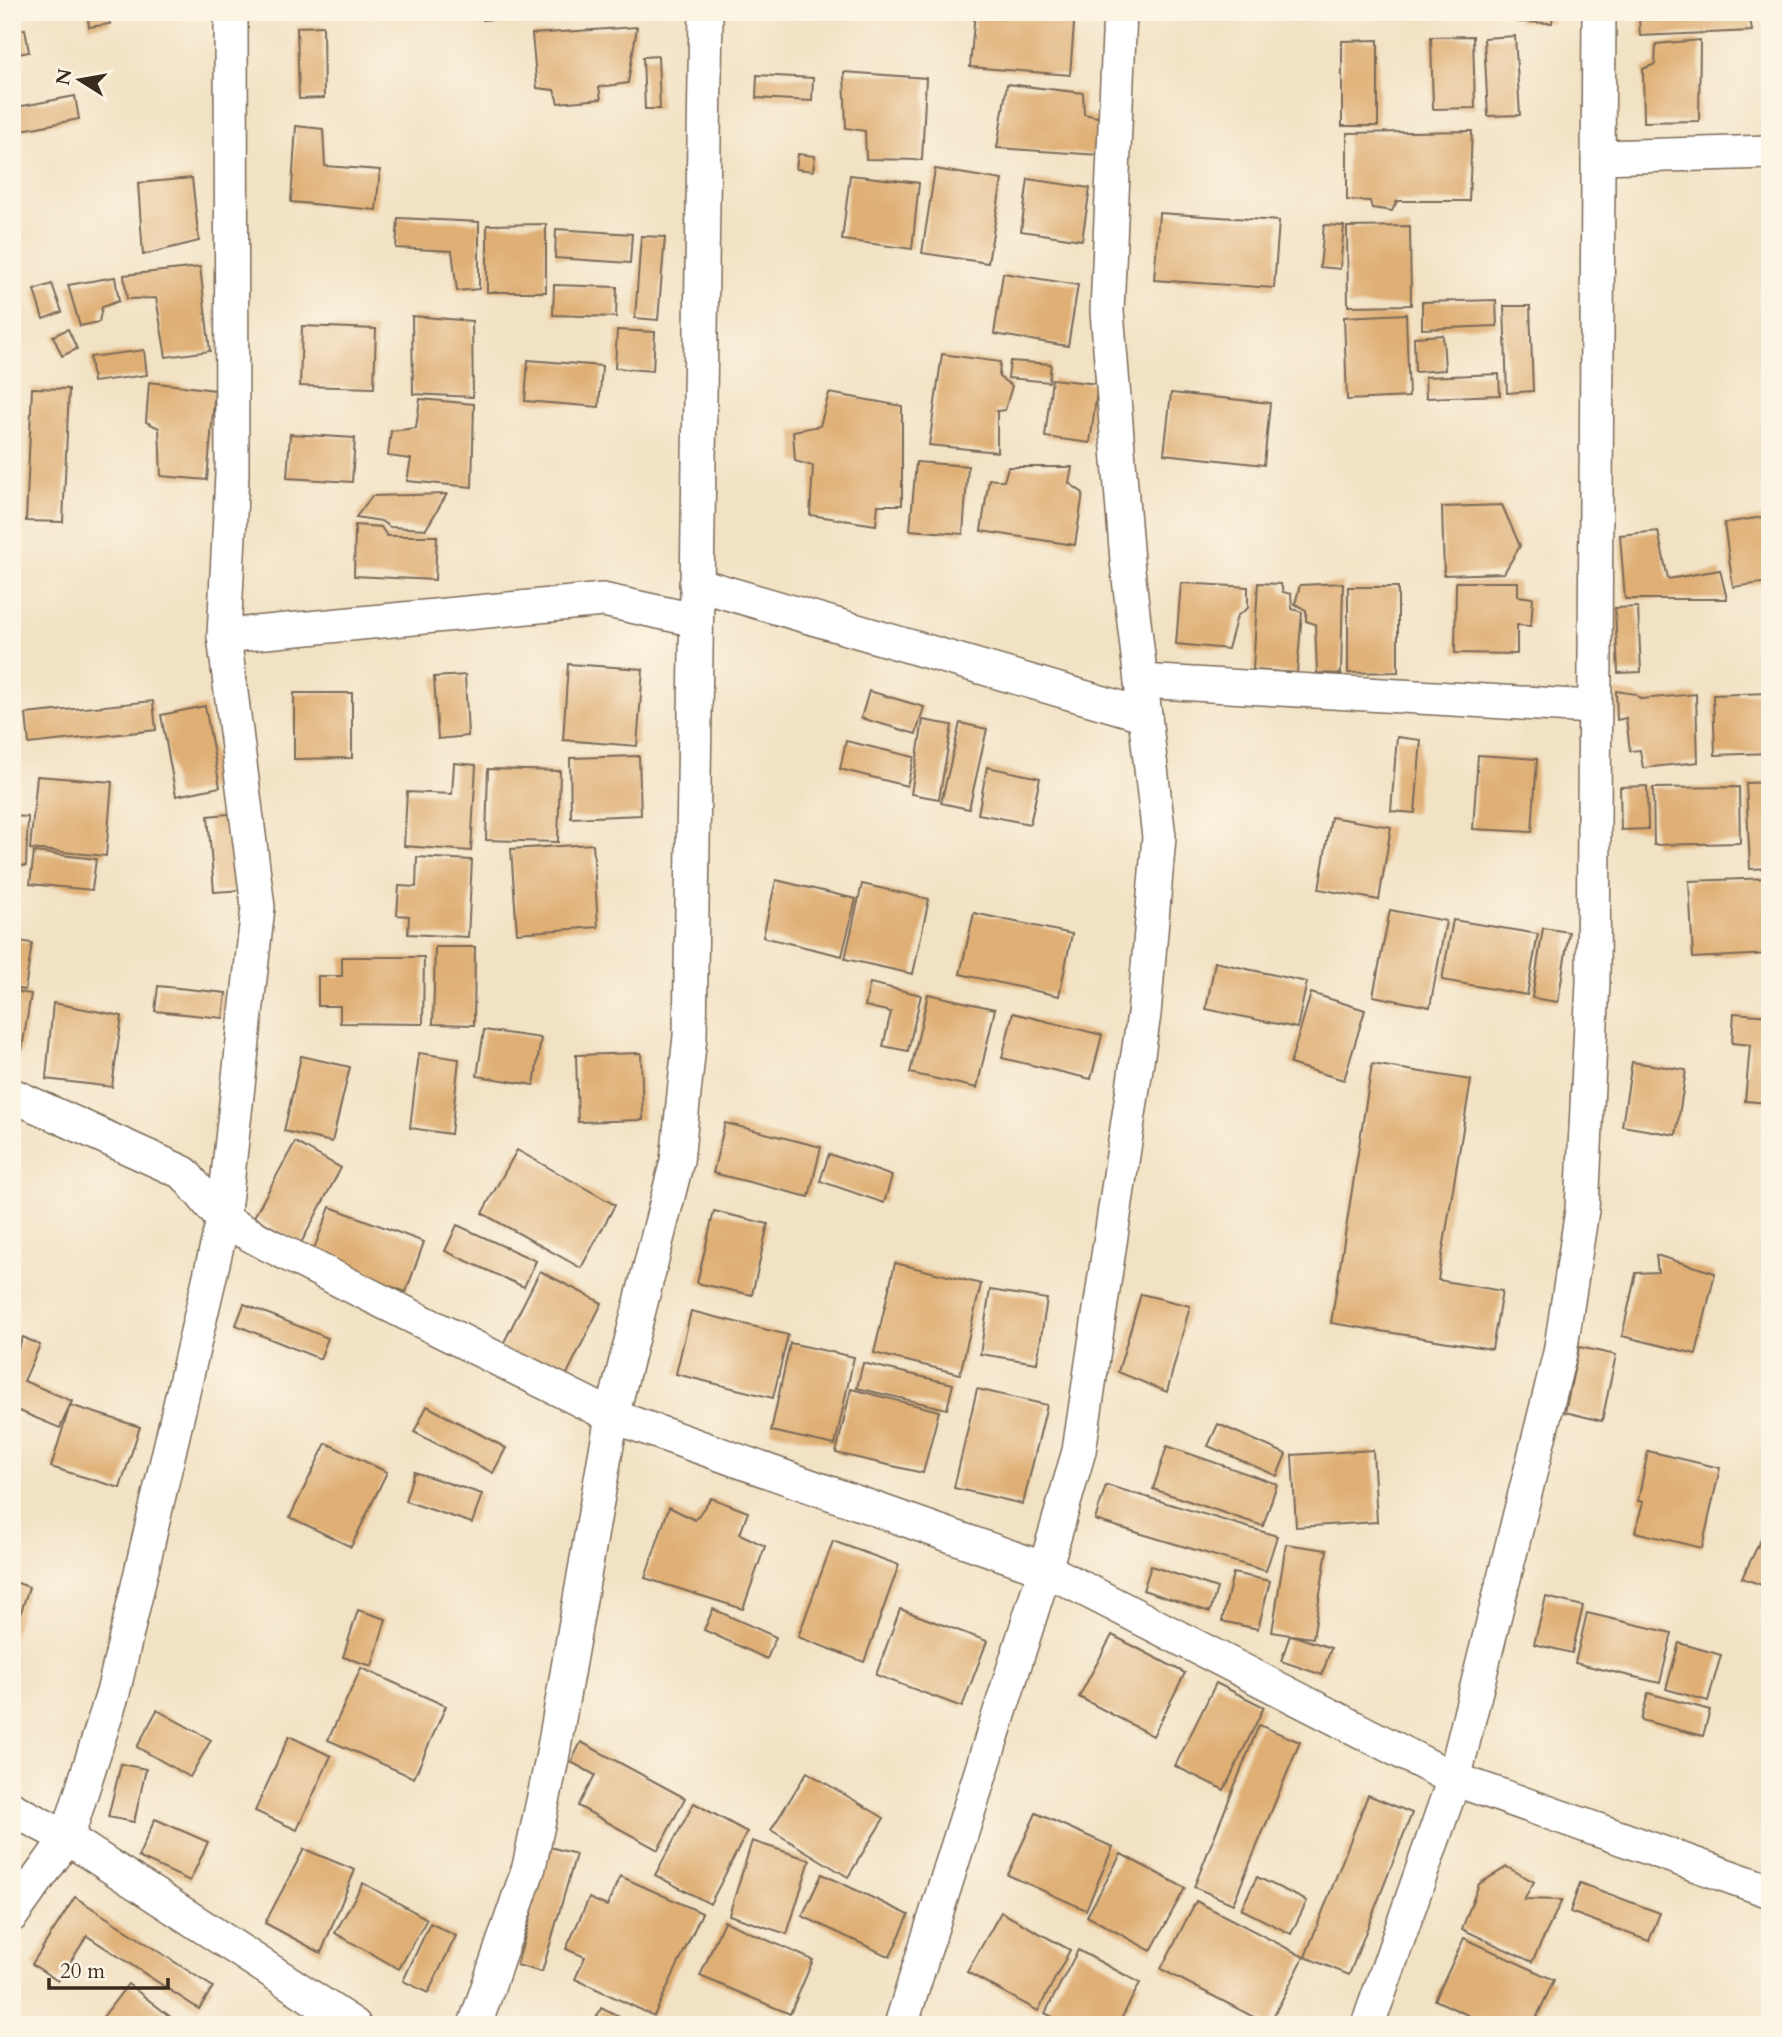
<svg xmlns="http://www.w3.org/2000/svg" width="1782" height="2037" font-family="Cardo,serif">
<style>
.building{fill:#dfaf75}
.lines{fill:none;stroke-linecap:round;stroke-linejoin:round}
.street-casing{stroke:#7b6a58;stroke-width:36}
.street{stroke:#fff;stroke-width:33}
</style>
<rect width="100%" height="100%" fill="#fcf5e5"/>
<filter id="ink" filterUnits="userSpaceOnUse"><feTurbulence type="fractalNoise" baseFrequency=".0143" numOctaves="2"/><feDisplacementMap in="SourceGraphic" scale="14" xChannelSelector="R" yChannelSelector="G"/><feConvolveMatrix kernelMatrix="1 2 1 2 8 2 1 2 1" color-interpolation-filters="sRGB"/></filter>
<filter id="wash" filterUnits="userSpaceOnUse"><feTurbulence type="fractalNoise" baseFrequency=".00686" numOctaves="4" result="noise"/><feDisplacementMap in="SourceGraphic" scale="28" xChannelSelector="R" yChannelSelector="G"/><feGaussianBlur stdDeviation="1.57" result="paint"/><feColorMatrix in="noise" values="0 0 0 0 0 0 0 0 0 0 0 0 0 0 0 0 0 1.4 0 .05"/><feComposite in="paint" operator="in"/></filter>
<g filter="url(#wash)">
<rect width="100%" height="100%" fill="#f2e2c4"/>
<g id="blocks">
<!-- building -->
<g class="building">
<path d="M87 12H108L110 24 89 27Z"/>
<path d="M483 12H541V16L483 20Z"/>
<path d="M975 12H1075L1070 75 970 67Z"/>
<path d="M1519 12H1553L1552 23 1518 22Z"/>
<path d="M1698 12H1749L1752 31 1640 36 1639 18Z"/>
<path d="M323 26 324 98 299 99 297 27Z"/>
<path d="M637 27 628 83 599 87 601 99 558 103 554 90 537 88 532 34Z"/>
<path d="M25 29 29 52 12 55V31Z"/>
<path d="M1473 36 1475 108 1433 109 1431 37Z"/>
<path d="M1515 36 1520 115 1488 116 1484 38Z"/>
<path d="M1378 40V126H1342V41Z"/>
<path d="M1700 40 1699 121 1644 122 1643 69 1655 64 1656 44Z"/>
<path d="M658 56 660 109H645L643 57Z"/>
<path d="M844 72 926 78 922 160 866 159 865 131 846 128Z"/>
<path d="M757 75 813 78 812 101 756 98Z"/>
<path d="M1007 84 1083 93 1084 114 1102 118 1099 155 997 148Z"/>
<path d="M75 96 79 119 12 132V108Z"/>
<path d="M296 126 323 129 325 166 380 170 376 210 291 202Z"/>
<path d="M1472 131 1469 201H1397L1392 211 1372 208 1370 201 1347 200V133Z"/>
<path d="M798 154 815 156 813 171 796 169Z"/>
<path d="M935 169 1002 180 988 263 922 253Z"/>
<path d="M850 175 919 183 912 249 842 240Z"/>
<path d="M192 178 199 241 143 255 138 183Z"/>
<path d="M1028 179 1090 188 1082 240 1021 231Z"/>
<path d="M1159 213 1279 221 1274 288 1154 280Z"/>
<path d="M398 218 479 222V289L457 291 452 251 396 248Z"/>
<path d="M546 224V292H487V225Z"/>
<path d="M1324 225 1344 226 1340 269 1320 267Z"/>
<path d="M1410 226 1411 305 1348 306 1347 227Z"/>
<path d="M556 229 632 234 630 263 555 258Z"/>
<path d="M641 236 665 237 658 320 635 318Z"/>
<path d="M200 267 210 351 166 357 156 298 127 299 124 275Z"/>
<path d="M1003 273 1078 285 1068 346 994 334Z"/>
<path d="M115 277 119 301 102 307 99 322 80 326 68 285Z"/>
<path d="M52 284 62 312 43 319 34 290Z"/>
<path d="M554 285 617 287 616 317 553 315Z"/>
<path d="M1496 300 1497 326 1422 329V302Z"/>
<path d="M1504 306H1530L1533 391 1507 393Z"/>
<path d="M1406 314 1409 397 1347 400 1344 317Z"/>
<path d="M412 316 472 321 473 397 413 394Z"/>
<path d="M302 326 376 329 374 388 300 386Z"/>
<path d="M68 329 77 349 62 356 53 336Z"/>
<path d="M617 330 655 332 653 371 615 368Z"/>
<path d="M1443 335 1445 370 1415 372 1414 337Z"/>
<path d="M144 350 147 375 93 382 90 357Z"/>
<path d="M942 354 1000 362 999 377 1012 386 1005 410 997 411V452L929 445Z"/>
<path d="M528 360 602 366 599 407 525 401Z"/>
<path d="M1010 361 1051 364 1049 382 1008 378Z"/>
<path d="M1499 374 1500 395 1426 398 1425 377Z"/>
<path d="M1052 379 1098 384 1090 443 1045 437Z"/>
<path d="M149 382 215 390 207 480 161 476 159 428 146 422Z"/>
<path d="M32 388 69 389 63 522 26 521Z"/>
<path d="M829 393 902 406V505H878L876 525 810 515 813 466 795 461 793 431 820 426Z"/>
<path d="M1171 393 1270 403 1264 465 1164 454Z"/>
<path d="M420 399 474 404 472 487 407 481 411 459 388 456 391 431 416 428Z"/>
<path d="M290 434 355 438 352 482 287 478Z"/>
<path d="M916 462 968 466 963 534 910 530Z"/>
<path d="M1008 467H1072L1069 483 1083 493 1075 545 981 531 989 479 1004 481Z"/>
<path d="M447 494 426 529 390 527 381 521 356 517 372 496Z"/>
<path d="M1502 505 1520 546 1504 573 1444 575 1442 507Z"/>
<path d="M1770 516V582L1733 587 1724 523Z"/>
<path d="M355 525 381 527 387 536H437L435 580 354 576Z"/>
<path d="M1658 531 1668 579 1720 570 1727 599H1625L1620 535Z"/>
<path d="M1456 582H1518V596L1533 598 1531 626 1517 625V654L1455 653Z"/>
<path d="M1181 583 1248 587V608L1237 616 1228 649 1176 644Z"/>
<path d="M1258 583 1281 584 1283 592 1291 594 1292 609 1302 612 1297 673 1253 670Z"/>
<path d="M1343 583 1341 674 1317 673 1315 624 1306 621V610L1295 604 1300 585Z"/>
<path d="M1348 587H1398V672L1348 673Z"/>
<path d="M1638 607 1641 672 1618 673 1615 608Z"/>
<path d="M568 664 643 669 637 746 563 740Z"/>
<path d="M465 675 468 736 438 739 434 677Z"/>
<path d="M869 691 924 707 916 734 861 718Z"/>
<path d="M1616 691 1635 694 1641 699 1696 694 1698 762 1643 768 1640 750 1630 751 1626 718 1617 720Z"/>
<path d="M294 693H352V758L294 759Z"/>
<path d="M1770 693V753L1715 755 1713 695Z"/>
<path d="M153 701 156 730 29 744 26 714Z"/>
<path d="M205 706 220 787 176 796 161 715Z"/>
<path d="M923 720 952 725 939 799 911 794Z"/>
<path d="M960 723 987 729 969 809 941 803Z"/>
<path d="M1397 737 1421 740 1415 813 1391 811Z"/>
<path d="M846 741 914 757 907 786 840 769Z"/>
<path d="M1478 755 1537 759 1532 832 1473 829Z"/>
<path d="M639 756 641 815 571 818 570 758Z"/>
<path d="M454 763 476 765 471 851 404 846 407 792 452 794Z"/>
<path d="M987 767 1040 778 1030 824 978 814Z"/>
<path d="M488 769 560 771 558 842 486 840Z"/>
<path d="M37 776 112 782 106 856 30 849Z"/>
<path d="M1770 782V868L1750 869 1746 783Z"/>
<path d="M1647 786 1648 829 1621 830 1620 787Z"/>
<path d="M1739 787 1740 843 1654 845 1653 788Z"/>
<path d="M238 813 244 890 214 892 208 816Z"/>
<path d="M12 816 28 817 26 866 12 865Z"/>
<path d="M1331 817 1391 827 1379 900 1319 889Z"/>
<path d="M593 844 598 927 517 933 511 849Z"/>
<path d="M34 852 96 859 92 890 30 884Z"/>
<path d="M417 857 472 860 468 937 408 934 409 916 397 915 399 886 416 887Z"/>
<path d="M1770 878V954L1693 958 1689 881Z"/>
<path d="M776 880 856 899 842 956 763 937Z"/>
<path d="M862 884 929 899 913 974 845 959Z"/>
<path d="M1390 910 1446 921 1430 1007 1373 996Z"/>
<path d="M974 913 1072 934 1059 996 960 974Z"/>
<path d="M1453 920 1538 934 1527 995 1442 980Z"/>
<path d="M1543 928 1569 932 1558 1002 1532 998Z"/>
<path d="M12 940 32 943 25 990 12 988Z"/>
<path d="M435 947H475L474 1025 433 1024Z"/>
<path d="M342 957H424L423 1024 340 1023V1006H318V976H342Z"/>
<path d="M1215 962 1307 982 1297 1028 1206 1009Z"/>
<path d="M870 983 921 995 908 1051 883 1046 891 1012 865 1006Z"/>
<path d="M158 986 226 993 223 1018 155 1011Z"/>
<path d="M12 991 31 994 21 1055 12 1053Z"/>
<path d="M1311 993 1365 1010 1344 1080 1290 1064Z"/>
<path d="M928 994 995 1009 977 1088 910 1073Z"/>
<path d="M53 1003 122 1016 112 1087 46 1079Z"/>
<path d="M1013 1013 1102 1035 1091 1079 1002 1058Z"/>
<path d="M1734 1013 1770 1016V1103L1745 1101 1750 1045 1732 1043Z"/>
<path d="M484 1030 541 1038 534 1085 477 1076Z"/>
<path d="M419 1053 459 1059 451 1134 410 1128Z"/>
<path d="M641 1053 643 1120 578 1122 576 1055Z"/>
<path d="M301 1056 350 1067 332 1142 284 1131Z"/>
<path d="M1632 1062 1686 1070 1676 1135 1622 1126Z"/>
<path d="M1372 1064 1471 1080 1438 1280 1502 1291 1492 1349 1331 1323Z"/>
<path d="M725 1123 821 1147 809 1197 713 1173Z"/>
<path d="M295 1142 341 1168 301 1243 254 1217Z"/>
<path d="M517 1150 615 1205 581 1268 482 1213Z"/>
<path d="M829 1154 892 1176 884 1203 820 1181Z"/>
<path d="M330 1207 424 1242 406 1292 311 1257Z"/>
<path d="M714 1211 768 1224 752 1295 697 1283Z"/>
<path d="M457 1225 536 1261 524 1287 445 1251Z"/>
<path d="M1656 1255 1715 1273 1696 1354 1622 1336 1636 1273 1658 1272Z"/>
<path d="M895 1263 981 1284 960 1374 874 1353Z"/>
<path d="M540 1271 602 1303 564 1380 501 1348Z"/>
<path d="M990 1290 1047 1299 1037 1363 980 1354Z"/>
<path d="M1141 1294 1190 1306 1167 1392 1118 1372Z"/>
<path d="M244 1304 328 1338 320 1359 236 1325Z"/>
<path d="M691 1311 788 1335 773 1398 676 1374Z"/>
<path d="M23 1337 40 1345 24 1381 72 1401 60 1428 12 1408V1363Z"/>
<path d="M790 1343 854 1357 835 1445 771 1431Z"/>
<path d="M1579 1347 1616 1355 1602 1421 1565 1412Z"/>
<path d="M863 1363 953 1384 947 1409 857 1388Z"/>
<path d="M851 1389 939 1411 923 1473 836 1453Z"/>
<path d="M977 1389 1047 1405 1023 1504 954 1488Z"/>
<path d="M70 1405 140 1427 120 1488 51 1467Z"/>
<path d="M427 1406 506 1448 493 1473 414 1432Z"/>
<path d="M1218 1424 1286 1454 1277 1476 1208 1446Z"/>
<path d="M326 1443 387 1472 351 1547 290 1517Z"/>
<path d="M1167 1446 1277 1484 1263 1526 1153 1489Z"/>
<path d="M1373 1450 1377 1522 1296 1527 1292 1455Z"/>
<path d="M1648 1451 1720 1468 1702 1548 1635 1532 1643 1502 1638 1501Z"/>
<path d="M414 1472 482 1494 472 1523 405 1501Z"/>
<path d="M1106 1485 1277 1536 1266 1571 1095 1520Z"/>
<path d="M711 1498 748 1512 740 1534 765 1546 743 1609 645 1578 669 1507 695 1520Z"/>
<path d="M1770 1521V1588L1742 1578Z"/>
<path d="M833 1541 899 1565 864 1662 798 1637Z"/>
<path d="M1286 1544 1327 1550 1313 1638 1291 1635 1331 1648 1322 1675 1281 1661 1290 1635 1272 1632Z"/>
<path d="M1151 1566 1217 1588 1210 1612 1143 1590Z"/>
<path d="M1233 1573 1270 1581 1258 1629 1222 1621Z"/>
<path d="M12 1581 29 1587 13 1637H12Z"/>
<path d="M1546 1597 1583 1606 1572 1653 1534 1644Z"/>
<path d="M713 1609 776 1637 767 1659 704 1630Z"/>
<path d="M900 1609 987 1641 962 1707 876 1675Z"/>
<path d="M358 1610 386 1619 372 1666 343 1657Z"/>
<path d="M1587 1613 1672 1633 1660 1683 1575 1663Z"/>
<path d="M1112 1635 1185 1673 1153 1736 1079 1697Z"/>
<path d="M1679 1643 1721 1655 1708 1701 1666 1689Z"/>
<path d="M361 1668 446 1706 414 1778 328 1740Z"/>
<path d="M1216 1683 1264 1707 1224 1790 1175 1766Z"/>
<path d="M1648 1693 1710 1710 1703 1736 1641 1720Z"/>
<path d="M157 1710 211 1740 190 1777 137 1747Z"/>
<path d="M1259 1725 1300 1742 1233 1904 1194 1887Z"/>
<path d="M289 1736 331 1756 297 1830 255 1811Z"/>
<path d="M581 1742 685 1798 658 1850 578 1806 595 1775 571 1762Z"/>
<path d="M121 1764 146 1769 134 1822 108 1817Z"/>
<path d="M807 1772 884 1818 848 1877 771 1830Z"/>
<path d="M1368 1795 1412 1813 1349 1975 1305 1957Z"/>
<path d="M694 1803 747 1832 710 1904 655 1875Z"/>
<path d="M1036 1813 1113 1847 1086 1910 1008 1875Z"/>
<path d="M155 1819 208 1842 190 1881 138 1857Z"/>
<path d="M752 1841 810 1860 787 1934 729 1915Z"/>
<path d="M550 1847 576 1854 542 1972 517 1965Z"/>
<path d="M304 1849 355 1870 321 1953 265 1923Z"/>
<path d="M1121 1854 1185 1888 1151 1951 1087 1916Z"/>
<path d="M1507 1867 1534 1882 1524 1899 1562 1900 1532 1962 1462 1929 1479 1884Z"/>
<path d="M822 1874 909 1915 890 1957 802 1916Z"/>
<path d="M620 1876 702 1913 654 2016 575 1979 585 1957 566 1949 589 1898 607 1906Z"/>
<path d="M1257 1877 1307 1901 1291 1934 1241 1909Z"/>
<path d="M363 1883 427 1919 399 1969 335 1933Z"/>
<path d="M1580 1883 1660 1913 1649 1941 1570 1912Z"/>
<path d="M75 1897 213 1987 199 2009 87 1936 58 1981 32 1964Z"/>
<path d="M1196 1901 1304 1957 1269 2025 1161 1969Z"/>
<path d="M1001 1912 1070 1950 1038 2011 967 1972Z"/>
<path d="M724 1921 813 1960 790 2014 700 1976Z"/>
<path d="M430 1923 456 1936 428 1993 403 1981Z"/>
<path d="M1464 1938 1554 1980 1533 2025H1489L1435 2000Z"/>
<path d="M1078 1950 1140 1983 1118 2025H1067L1045 2013Z"/>
<path d="M128 1984 181 2025H97Z"/>
<path d="M601 2008 636 2025H593Z"/>
</g>
</g>
</g>
<g filter="url(#ink)">
<use href="#blocks" fill-opacity="0" stroke="#7b6a58" stroke-width="2"/>
<g class="lines">
<defs>
<g id="street">
<path d="M1600 157 1770 152"/>
<path d="M696 584 1145 715"/>
<path d="M224 636 603 600 695 620"/>
<path d="M1141 681 1592 707"/>
<path d="M12 1095 184 1173 223 1220 269 1245 612 1416 1045 1569 1454 1779 1770 1891"/>
<path d="M12 1809 67 1838 354 2025"/>
<path d="M12 1915 67 1838 113 1693 223 1220 258 907 224 636 232 474 231 12"/>
<path d="M475 2025 529 1867 552 1759 612 1416 677 1161 690 1036 706 12"/>
<path d="M901 2025 1045 1569 1079 1451 1144 1014 1159 837 1127 561 1107 311 1120 12"/>
<path d="M1368 2025 1454 1779 1560 1353 1582 1210 1593 982 1599 12"/>
</g>
</defs>
<!-- street casing -->
<use href="#street" class="street-casing"/>
<!-- street -->
<use href="#street" class="street"/>
</g>
</g>
<!-- margin -->
<rect width="1782" height="2037" fill="none" stroke="#fcf5e5" stroke-width="42"/>
<!-- north arrow -->
<g transform="translate(80 80) rotate(281)" stroke="#fcf5e5" stroke-width="5" paint-order="stroke">
<path d="M0-5L12 26L0 18L-12 26Z" fill="#3b2a1e"/>
<text y="-10" font-size="19" font-weight="bold" text-anchor="middle" fill="#3b2a1e">N</text>
</g>
<!-- scale -->
<path d="M49 1978v10h119v-10" fill="none" stroke="#3b2a1e" stroke-width="3.5"/>
<text x="60" y="1978" font-size="21" fill="#3b2a1e" stroke="#fcf5e5" stroke-width="5" paint-order="stroke">20 m</text>
</svg>
